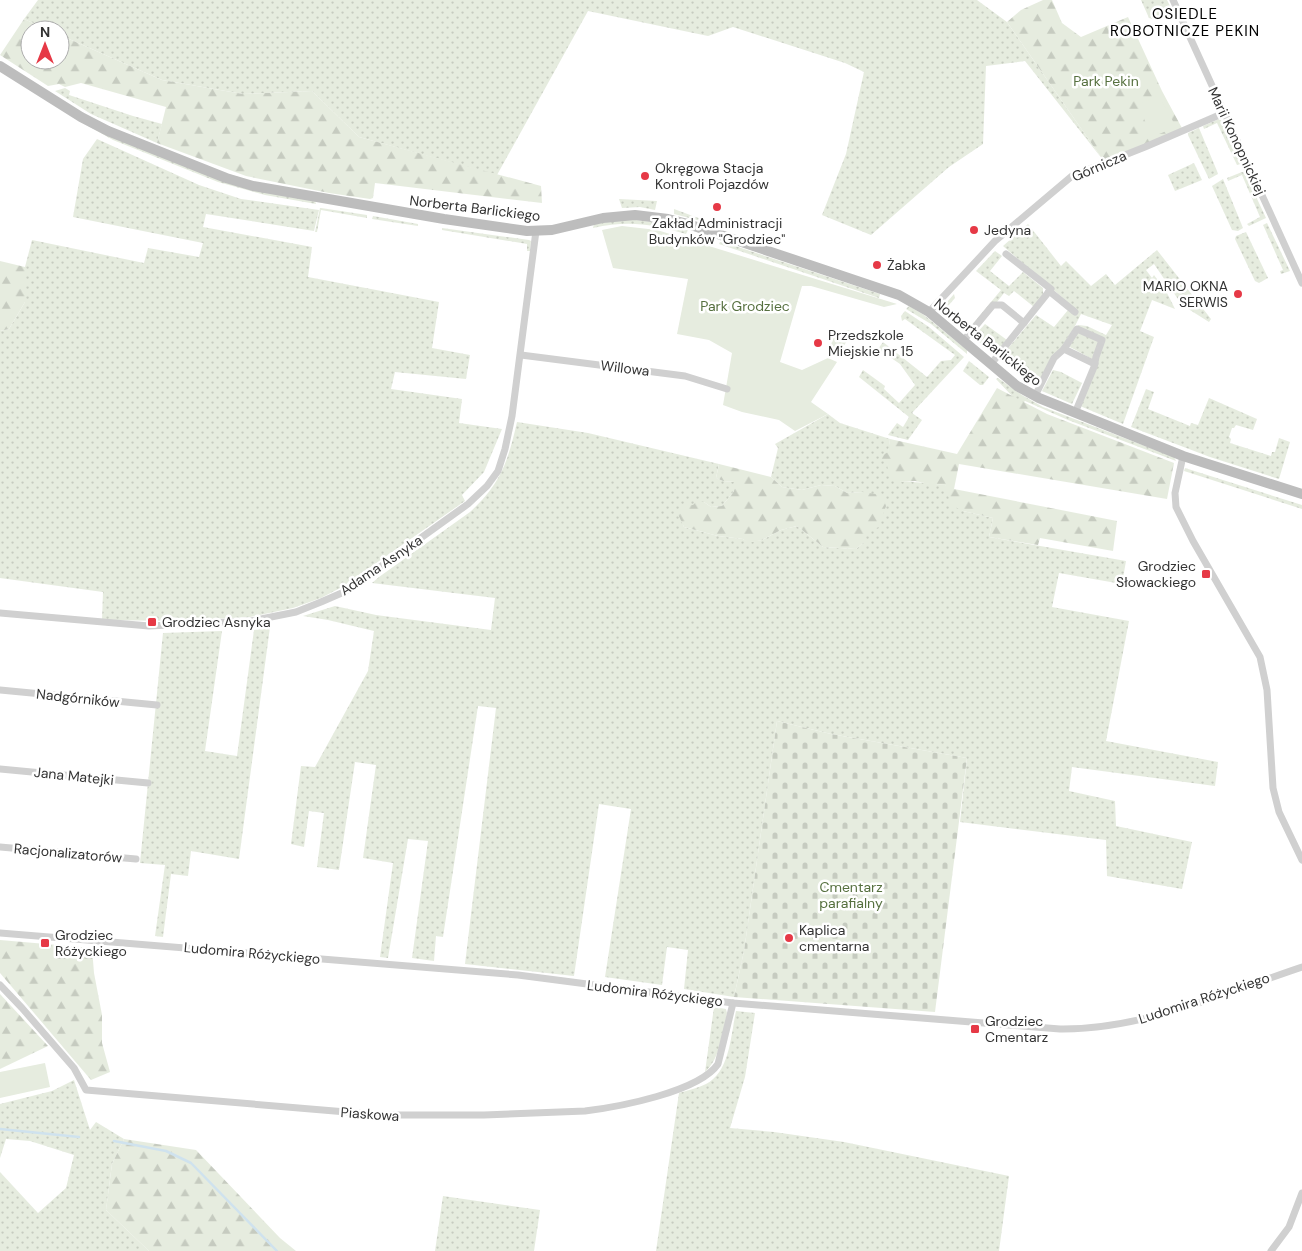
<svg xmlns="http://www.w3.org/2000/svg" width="1302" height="1251" font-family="'DM Sans',sans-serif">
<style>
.grass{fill:url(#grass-dots)}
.forest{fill:url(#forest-firs)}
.cemetery{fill:url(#cemetery-stones)}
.park{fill:#e6ecdf}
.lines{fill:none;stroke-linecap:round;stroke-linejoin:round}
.stream{stroke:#cfe2ee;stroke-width:2.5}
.street{stroke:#d0d0d0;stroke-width:7}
.secondary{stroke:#bdbdbd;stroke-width:10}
.poi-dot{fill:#e63946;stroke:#fff;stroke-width:2}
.labels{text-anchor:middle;stroke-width:5;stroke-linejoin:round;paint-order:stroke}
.park-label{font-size:14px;fill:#56703f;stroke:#fff}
.street-label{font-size:14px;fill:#333;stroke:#fff}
.poi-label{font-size:14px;fill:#333;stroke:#fff;text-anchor:start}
.neighbourhood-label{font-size:15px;letter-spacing:1px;fill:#000;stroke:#fff}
</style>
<defs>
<pattern id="grass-dots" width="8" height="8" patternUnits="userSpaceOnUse" patternTransform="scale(1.25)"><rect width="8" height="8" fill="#e6ecdf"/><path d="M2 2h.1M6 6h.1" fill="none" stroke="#c6cbc0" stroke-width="1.8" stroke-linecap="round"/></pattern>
<pattern id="forest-firs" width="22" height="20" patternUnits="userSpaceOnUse" patternTransform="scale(1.25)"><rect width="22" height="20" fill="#e6ecdf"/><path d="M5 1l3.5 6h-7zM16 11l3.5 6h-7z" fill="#c6cbc0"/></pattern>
<pattern id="cemetery-stones" width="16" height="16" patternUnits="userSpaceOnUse" patternTransform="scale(1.25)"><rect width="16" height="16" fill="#e6ecdf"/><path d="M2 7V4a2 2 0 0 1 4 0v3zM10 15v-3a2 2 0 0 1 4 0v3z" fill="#c6cbc0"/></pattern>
</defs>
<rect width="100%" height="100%" fill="#fff"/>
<!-- grass -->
<g class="grass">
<path d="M38 0H977L1007 22 1103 160 1025 61 986 66 983 144 949 167 871 235 822 215 846 154 864 72 845 63 733 27 708 36 588 11 497 175 359 137 312 91 243 94 162 80 60 35V30H49L24 19Z"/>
<path d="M1141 0H1167L1171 8 1166 11 1167 13 1152 19 1149 18Z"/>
<path d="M65 88 70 91 69 95 133 116 162 124 157 143 91 114 55 91Z"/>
<path d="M74 118 123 141 315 201 316 204 265 195 218 182 113 140Z"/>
<path d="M1219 119 1221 120 1241 164 1237 165 1217 123 1204 129 1203 126Z"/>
<path d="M1199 128 1217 171 1218 174 1209 179 1188 135V133Z"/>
<path d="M97 139 199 185 241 199 319 210 314 231 206 214 203 227 312 247 308 277 439 302 432 348 470 355 466 379 395 372 391 389 462 399 459 423 502 429 484 472 462 495 465 501 342 587 321 598 293 608 250 617 177 621 102 620 103 592 0 578V331L9 329 25 302V267L32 240 144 263 148 248 199 257 203 243 73 217 83 159Z"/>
<path d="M1194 163 1202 180 1175 191 1168 175Z"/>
<path d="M1242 172 1245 173 1266 218 1249 226 1247 224 1260 217 1242 175 1228 181 1227 178Z"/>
<path d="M1223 179 1243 228 1238 231 1232 230 1212 186Z"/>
<path d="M619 199 657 201 655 210 640 207 622 208Z"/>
<path d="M320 208H321L367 215V218L321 210 317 232H315Z"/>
<path d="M674 209 701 219V221L674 214Z"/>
<path d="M373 216 418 224V226L372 219Z"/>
<path d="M627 219 652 222 688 230 686 234C651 224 629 220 593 228L594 224Z"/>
<path d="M1267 223 1290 271 1281 274 1280 271 1283 270 1264 227 1263 225Z"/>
<path d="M1028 224 1061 266 1066 261 1091 286 1106 274 1115 285 1157 250 1211 319 1209 322 1182 305 1154 264 1146 270 1152 278 1154 275 1167 293 1175 309 1152 300 1140 331 1154 337 1123 424 1080 406 1105 340 1077 327 1078 325 1087 326 1106 335 1112 325 1081 314 1075 326 1036 388 999 359 1036 315 1054 327 1068 310 1062 303 1064 299 1003 246Z"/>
<path d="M442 228 529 240 531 241 530 251H527V244L442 230Z"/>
<path d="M1246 232 1268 278 1259 283 1255 281 1235 239 1236 236Z"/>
<path d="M720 242 735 246 880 294 879 298 719 244Z"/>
<path d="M995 251 1002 256 990 271 1009 286 1023 272 1043 288V294L1034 307 1014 291 1009 296 1004 293 997 302 967 334 941 309 954 294 955 298 948 306 971 326 1001 290 976 271Z"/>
<path d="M909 306 924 315 967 350V354L931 324 906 309Z"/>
<path d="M905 311 929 327 964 357 912 413 922 420 908 440 888 435 897 423 903 427 909 417 859 377 863 370 885 386 884 389 899 403 915 385 900 364 878 349 883 342 927 377 941 361 951 360 955 355 905 319 902 321 901 316Z"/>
<path d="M985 324 1007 340 994 355 973 337Z"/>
<path d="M1077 330 1101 341 1094 360 1068 346Z"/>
<path d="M969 361 989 377 983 385H980L963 371Z"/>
<path d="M1053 370 1061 372 1082 383 1072 404 1042 391Z"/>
<path d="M998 378 1022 395 1043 407 1174 457 1176 461 1068 420 1025 401 1023 403 1013 397 996 379Z"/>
<path d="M1146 389 1154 392 1148 409 1190 426 1191 423 1198 425 1209 398 1257 419 1253 430 1236 425 1234 428H1232L1229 437 1231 439 1230 443 1271 456 1272 452H1275L1279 438 1290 442 1279 479 1210 457 1131 427Z"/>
<path d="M828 414 840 423 890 439 887 464 901 482C916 481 930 484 945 485L963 511 993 518 989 537 1126 561 1122 584 1059 573 1052 607 1129 621 1106 741 1218 762 1215 786 1072 767 1069 791 1115 801 1116 826 1192 842 1182 889 1107 876 1106 840 960 822 967 758 831 734 777 721 744 951 734 997 684 989 688 950 667 947 662 985 605 977 631 809 599 804 574 976 465 964 496 708 478 706 443 937 436 936 434 961 412 958 428 841 408 839 388 958 380 957 393 863 363 858 376 765 355 762 339 870 317 867 324 813 309 811 304 847 291 844 301 766 315 767 368 671 374 631 328 620 303 616 335 606 376 615 491 630 495 598 372 583 379 577 470 512C501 484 508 461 517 422L588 433 719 464 716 478 723 481 734 482V491L722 506 711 507 704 502 693 505 678 512 684 527 718 536 743 539 748 542 762 540 781 530 797 526 823 547 856 549 864 542 863 492 847 493 835 486 821 485 802 490 782 487 771 477 778 448 775 444Z"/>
<path d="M1185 468 1302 505V509L1184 471Z"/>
<path d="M270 627 239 859 191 851 188 876 171 874 163 937 155 936 165 865 140 863 163 633 222 631 205 751 237 756 254 630Z"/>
<path d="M714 1007 726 1009 727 1013C723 1032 720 1059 705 1072Z"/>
<path d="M736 1011 755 1013 745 1077 730 1128 774 1132 844 1142 1009 1176 999 1251H656L679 1093C688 1090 698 1088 706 1084 730 1072 731 1034 736 1011Z"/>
<path d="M74 1080 90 1130 96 1122 124 1139 112 1164 106 1210 149 1251H0V1172L38 1213 66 1188 74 1155 30 1141 6 1139 0 1158V1104L52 1091Z"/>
<path d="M443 1196 540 1210 534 1251H435Z"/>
</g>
<!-- forest -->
<g class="forest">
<path d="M1043 0H1052L1062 23 1081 37 1128 17 1162 91 1183 130 1103 160 1007 22 1021 10Z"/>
<path d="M24 19 49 30H30V60H60V35L162 80 243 94 312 91 359 137 541 186 542 203 375 183 373 198 370 199 329 193 246 176 157 143 166 107 81 83 65 87 59 84 48 86 0 55Z"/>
<path d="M0 261 25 267V302L9 329 0 331Z"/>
<path d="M997 388 1047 414 1174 463 1167 499 959 464 954 489 1117 521 1113 551 1040 538 1038 545 989 537 993 518 963 511 951 505 945 485 929 484 915 481 901 482 889 476 887 464 880 457 888 452 890 439 957 454Z"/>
<path d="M719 464 771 477 782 487 802 490 821 485 835 486 847 493 863 492 882 495 886 506 879 527 866 532 864 542 856 549 823 547 797 526 781 530 762 540 748 543 743 539 718 536 684 527 677 512 682 504 693 505 697 501 704 502 711 507 722 506 734 491V482L723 481 716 478Z"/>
<path d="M0 940 92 948 94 973 102 1015V1043L110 1072 91 1080 0 973Z"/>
<path d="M0 994 48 1046 0 1069Z"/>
<path d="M124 1139 196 1150 280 1238 296 1251H149L106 1210 112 1164Z"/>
</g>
<!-- cemetery -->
<path class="cemetery" d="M777 721 831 734 967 758 935 1012 734 997 744 951Z"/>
<!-- park -->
<g class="park">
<path d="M1159 95 1176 127 1152 137 1138 105Z"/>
<path d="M622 226 657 230 897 304 884 307 811 286H802L780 362 802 370 828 358 837 362 811 402 828 414 795 431 779 420 742 412 723 405 732 353 709 340 677 334 688 279 613 268 602 230Z"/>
<path d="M848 330 853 332 852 334 840 351 830 355 828 353 834 336Z"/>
<path d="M45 1063 50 1087 0 1098V1072Z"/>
</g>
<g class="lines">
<!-- stream -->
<g class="stream">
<path d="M0 1129 79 1137"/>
<path d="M114 1141 166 1151 191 1163 277 1251"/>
</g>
<!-- street -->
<g class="street">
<path d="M1173 0 1302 283"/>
<path d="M1049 291 1075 312"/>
<path d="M929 312 995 241 1072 176 1145 147 1224 113"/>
<path d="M964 340 993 305H1002L1024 323"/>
<path d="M1064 349 1095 364"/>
<path d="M521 355 685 376 727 389"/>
<path d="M991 364 1051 289 1006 254"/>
<path d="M1035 396 1054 358 1064 349 1077 329 1102 340 1096 357 1094 367 1075 413"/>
<path d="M1183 456 1175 493 1176 507 1193 541 1260 657 1267 690 1273 788 1279 812 1302 860"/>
<path d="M0 613 149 626 251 621 296 612 321 602 344 592 386 563 468 504 487 486 498 471 505 449 512 416 536 231"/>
<path d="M0 690 157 705"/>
<path d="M0 769 148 783"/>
<path d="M0 847 136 859"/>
<path d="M0 933 518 975 733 1003 1060 1029C1143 1030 1224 993 1302 967"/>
<path d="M0 985 22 1008 74 1068 86 1090 382 1115H484L585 1111C618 1107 699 1092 718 1064L733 1003"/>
<path d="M1271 1251 1289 1227 1302 1193"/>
</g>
<!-- secondary -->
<path class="secondary" d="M0 66 81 117 108 131 226 178 253 186 444 219 527 231 552 230 603 218 635 215 668 219 688 224 899 295 929 312 1017 386 1039 398 1183 456 1302 494"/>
</g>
<!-- markers -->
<g class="poi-dot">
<circle cx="645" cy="176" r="5"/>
<circle cx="717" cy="207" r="5"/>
<circle cx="974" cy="230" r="5"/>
<circle cx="877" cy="265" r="5"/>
<circle cx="1238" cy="294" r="5"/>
<circle cx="818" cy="343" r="5"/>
<rect x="1201" y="569" width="10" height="10" rx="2.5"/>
<rect x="147" y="617" width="10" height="10" rx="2.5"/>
<circle cx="789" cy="938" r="5"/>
<rect x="40" y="938" width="10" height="10" rx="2.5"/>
<rect x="970" y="1024" width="10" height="10" rx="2.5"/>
</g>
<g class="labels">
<!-- park labels -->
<g class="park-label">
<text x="1106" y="86">Park Pekin</text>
<text x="745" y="311">Park Grodziec</text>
<text x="851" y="892">Cmentarz<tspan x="851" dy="16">parafialny</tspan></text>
</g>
<!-- street labels -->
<g class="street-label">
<text transform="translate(1237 141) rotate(65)" y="5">Marii Konopnickiej</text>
<text transform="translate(1099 166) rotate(-23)" y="5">Górnicza</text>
<text transform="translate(475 208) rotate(7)" y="5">Norberta Barlickiego</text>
<text transform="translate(988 342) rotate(38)" y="5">Norberta Barlickiego</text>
<text transform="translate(625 368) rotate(7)" y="5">Willowa</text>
<text transform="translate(381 565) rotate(-34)" y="5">Adama Asnyka</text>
<text transform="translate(78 698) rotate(6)" y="5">Nadgórników</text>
<text transform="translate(74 776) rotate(6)" y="5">Jana Matejki</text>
<text transform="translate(68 853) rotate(5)" y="5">Racjonalizatorów</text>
<text transform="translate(252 953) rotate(5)" y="5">Ludomira Różyckiego</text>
<text transform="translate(655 993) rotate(7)" y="5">Ludomira Różyckiego</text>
<text transform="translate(1204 998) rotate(-18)" y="5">Ludomira Różyckiego</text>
<text transform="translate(370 1114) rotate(4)" y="5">Piaskowa</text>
</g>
<!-- poi labels -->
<g class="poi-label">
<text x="655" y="173">Okręgowa Stacja<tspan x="655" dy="16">Kontroli Pojazdów</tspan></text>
<text x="717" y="228" text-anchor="middle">Zakład Administracji<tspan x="717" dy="16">Budynków "Grodziec"</tspan></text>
<text x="984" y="235">Jedyna</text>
<text x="887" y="270">Żabka</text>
<text x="1228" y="291" text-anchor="end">MARIO OKNA<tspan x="1228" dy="16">SERWIS</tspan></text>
<text x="828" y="340">Przedszkole<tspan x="828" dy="16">Miejskie nr 15</tspan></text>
<text x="1196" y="571" text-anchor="end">Grodziec<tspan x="1196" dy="16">Słowackiego</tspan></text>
<text x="162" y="627">Grodziec Asnyka</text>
<text x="799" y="935">Kaplica<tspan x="799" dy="16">cmentarna</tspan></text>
<text x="55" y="940">Grodziec<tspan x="55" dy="16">Różyckiego</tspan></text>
<text x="985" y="1026">Grodziec<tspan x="985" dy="16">Cmentarz</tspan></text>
</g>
<!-- neighbourhood labels -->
<g class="neighbourhood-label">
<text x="1185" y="19">OSIEDLE<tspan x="1185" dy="17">ROBOTNICZE PEKIN</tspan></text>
</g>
</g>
<!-- north arrow -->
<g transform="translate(45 45)"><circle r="24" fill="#ffffff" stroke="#adadad"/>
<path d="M0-4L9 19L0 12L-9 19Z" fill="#e63946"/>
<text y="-8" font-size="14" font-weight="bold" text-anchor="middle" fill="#333333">N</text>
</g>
</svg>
